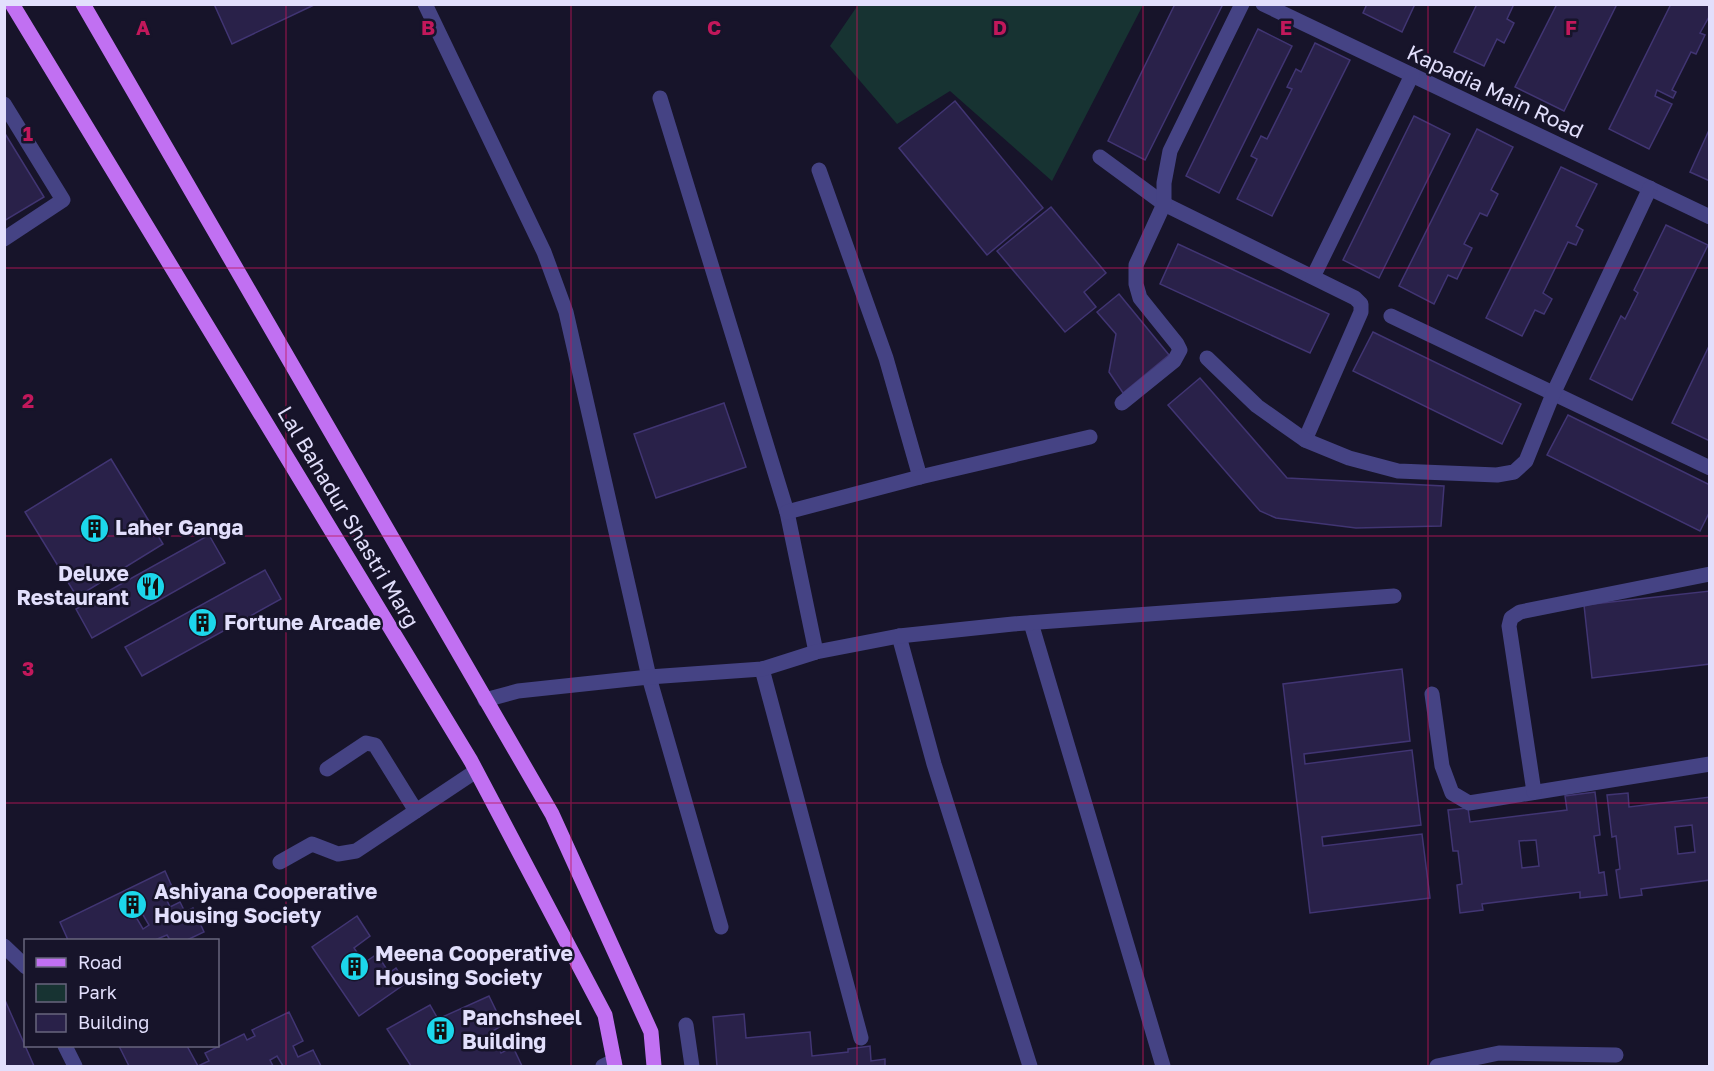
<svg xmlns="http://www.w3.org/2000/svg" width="1714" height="1071" font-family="'Golos Text',sans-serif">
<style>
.green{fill:#173332}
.building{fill:#292149;stroke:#413573;stroke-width:1.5;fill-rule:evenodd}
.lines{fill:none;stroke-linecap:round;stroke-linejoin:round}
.service{stroke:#454384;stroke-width:15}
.minor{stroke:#454384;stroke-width:15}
.primary{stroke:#c170f2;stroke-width:15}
.grid{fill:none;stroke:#c2185b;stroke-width:1.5;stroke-opacity:0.55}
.labels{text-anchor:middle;stroke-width:5;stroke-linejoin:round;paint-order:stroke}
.street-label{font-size:21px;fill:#e2dffc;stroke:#17142a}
.poi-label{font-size:21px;font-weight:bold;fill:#e2dffc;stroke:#17142a;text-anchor:start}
.grid-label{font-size:20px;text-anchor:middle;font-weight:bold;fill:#c2185b;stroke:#17142a;stroke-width:5;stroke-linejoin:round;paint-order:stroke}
</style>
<rect width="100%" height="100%" fill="#17142a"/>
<!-- green -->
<path class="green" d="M858 5V4L1143 5 1052 181 950 91 897 124 830 46Z"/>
<!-- building -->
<g class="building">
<path d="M214 4H316L232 44Z"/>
<path d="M1175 4H1223L1145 160 1108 141Z"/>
<path d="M1367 4H1415L1402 32 1363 13Z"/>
<path d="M1477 4H1514L1507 19 1514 23 1504 43 1497 39 1484 66 1454 52Z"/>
<path d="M1557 4H1617L1564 111 1515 87Z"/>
<path d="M1671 4H1710V15L1700 33 1705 35 1696 54 1691 52 1672 90 1676 92 1673 98 1657 90 1655 96 1672 104 1649 149 1609 129Z"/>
<path d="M1258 29 1292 46 1219 193 1186 176Z"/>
<path d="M1315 43 1350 60 1272 216 1237 199 1257 159 1251 156 1261 136 1267 139 1292 89 1287 87 1296 69 1301 72Z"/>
<path d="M955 101 1043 208 987 255 899 148Z"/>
<path d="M1414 116 1450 134 1379 278 1343 260Z"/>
<path d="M1710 128V181L1690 172Z"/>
<path d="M1477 129 1513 147 1491 190 1498 194 1487 216 1480 213 1464 244 1472 248 1457 279 1448 275 1434 304 1399 286Z"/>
<path d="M4 132 44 197 4 221Z"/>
<path d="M1561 167 1597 184 1576 226 1583 230 1576 245 1568 242 1543 293 1552 299 1544 314 1535 310 1522 336 1486 318Z"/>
<path d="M1051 207 1106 273 1084 292 1096 307 1065 332 997 251Z"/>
<path d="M1666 225 1708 245 1632 400 1590 379 1621 316 1625 319 1638 293 1634 290Z"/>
<path d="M1178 244 1329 314 1310 353 1160 284Z"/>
<path d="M1119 294 1169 355 1123 393 1109 372 1116 334 1097 312Z"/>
<path d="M1373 332 1521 404 1502 444 1353 371Z"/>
<path d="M1710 344V441L1672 423Z"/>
<path d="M1200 378 1287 478 1444 486 1441 526 1356 528 1276 518 1260 511 1168 405Z"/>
<path d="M724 403 746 467 656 498 634 434Z"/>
<path d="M1568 415 1710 485V511L1700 531 1547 455Z"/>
<path d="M111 459 163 544 77 597 25 512Z"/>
<path d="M209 535 225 563 92 638 76 609Z"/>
<path d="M265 570 281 599 142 676 125 647Z"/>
<path d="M1710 591V664L1592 678 1584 605Z"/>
<path d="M1402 669 1410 741 1304 754 1305 764 1412 750 1421 825 1322 837 1323 846 1422 834 1430 898 1310 913 1283 684Z"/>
<path d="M1595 792 1600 835 1594 836 1599 873 1604 872 1607 895 1580 898V892L1482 904 1483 910 1460 913 1457 885 1462 884 1458 851H1453L1448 810 1468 808 1470 822 1567 810 1565 796ZM1536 840 1539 866 1522 868 1519 841Z"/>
<path d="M1628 793 1629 807 1710 797V880L1641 889 1642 895 1620 898 1616 870 1620 869 1616 836 1612 837 1607 795ZM1692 825 1695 852 1678 854 1675 827Z"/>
<path d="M165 871 173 889 164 894 170 907 180 902 185 912 193 908 204 932 187 940H170L167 935 155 940H68L60 922ZM139 908 149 925 143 929 133 912Z"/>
<path d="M357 916 370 936 354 948 364 963 377 954 389 973 396 968 406 983 359 1016 312 947Z"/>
<path d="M489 996 503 1025 491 1032 501 1053 513 1047 522 1066H411L387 1029 430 1005 438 1019Z"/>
<path d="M4 998 34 1066H4Z"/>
<path d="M289 1012 303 1041 293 1046 298 1057 313 1050 321 1066H283L277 1056 270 1060 273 1066H129L119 1046H187L198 1066 209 1061 205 1053 244 1034 247 1040 255 1036 252 1030Z"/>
<path d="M744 1014 746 1038 810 1032 812 1056 848 1052V1049L870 1046 871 1061 885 1059V1066H717L713 1017Z"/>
</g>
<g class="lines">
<!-- service -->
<path class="service" d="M4 104 63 200 4 239"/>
<!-- minor -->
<g class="minor">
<path d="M425 4 544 252 566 312 649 677 721 927"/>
<path d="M1263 4 1710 217"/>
<path d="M660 98 787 512 816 652"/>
<path d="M1100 157 1164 204 1355 298 1361 304V312L1305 440"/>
<path d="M819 170 886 358 920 477"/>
<path d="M1313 277 1412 75"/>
<path d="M1391 316 1710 468"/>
<path d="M1207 358 1257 406 1305 440 1349 458 1398 471 1497 475 1514 472 1526 461 1553 394 1650 188"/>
<path d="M1122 403 1174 361 1180 350 1177 344 1140 298 1136 284V265L1164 204V183L1170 151 1242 4"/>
<path d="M787 512 920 477 1090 437"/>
<path d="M1031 623 1163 1066"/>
<path d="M899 636 934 764 1030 1066"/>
<path d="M762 669 861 1038"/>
<path d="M1432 694 1442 766 1452 793 1469 803 1710 764"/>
<path d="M485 700 518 691 649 677 762 669 816 652 899 636 1013 624 1394 596"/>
<path d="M327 769 366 743 375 745 416 811"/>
<path d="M1534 792 1509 626 1511 618 1520 612 1710 574"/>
<path d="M280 862 312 844 338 854 356 851 476 771"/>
<path d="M4 946 26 967"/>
<path d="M686 1025 692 1066"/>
<path d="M65 1046 75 1066"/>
<path d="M603 1066 614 1061"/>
<path d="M1437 1066 1499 1053 1616 1055"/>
</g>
<!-- primary -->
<g class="primary">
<path d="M12 4 471 761 605 1015 615 1066"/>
<path d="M83 4 552 814 651 1032 654 1066"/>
</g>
</g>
<!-- grid -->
<path class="grid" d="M286 4V1066M571 4V1066M857 4V1066M1143 4V1066M1428 4V1066M4 268H1710M4 536H1710M4 803H1710"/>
<!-- icons -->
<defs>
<symbol id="building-disc" viewBox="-11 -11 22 22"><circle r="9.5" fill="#1cd7eb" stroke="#17142a"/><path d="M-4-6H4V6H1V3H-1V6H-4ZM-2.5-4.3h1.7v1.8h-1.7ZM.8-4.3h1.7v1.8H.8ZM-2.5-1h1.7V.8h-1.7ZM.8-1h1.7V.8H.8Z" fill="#111"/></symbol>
<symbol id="restaurant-disc" viewBox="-11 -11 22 22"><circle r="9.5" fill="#1cd7eb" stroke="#17142a"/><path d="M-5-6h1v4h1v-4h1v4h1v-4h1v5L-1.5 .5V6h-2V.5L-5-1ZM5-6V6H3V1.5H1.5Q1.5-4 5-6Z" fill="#111"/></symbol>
</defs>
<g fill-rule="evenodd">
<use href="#building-disc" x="78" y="512" width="33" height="33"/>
<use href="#restaurant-disc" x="134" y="570" width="33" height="33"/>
<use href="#building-disc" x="186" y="606" width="33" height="33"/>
<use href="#building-disc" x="116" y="888" width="33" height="33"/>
<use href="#building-disc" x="338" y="950" width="33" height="33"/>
<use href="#building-disc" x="424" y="1014" width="33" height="33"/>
</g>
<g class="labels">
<!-- street labels -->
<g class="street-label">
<text transform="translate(1495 92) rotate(25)" y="7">Kapadia Main Road</text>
<text transform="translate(348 517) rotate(59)" y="7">Lal Bahadur Shastri Marg</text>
</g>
<!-- poi labels -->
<g class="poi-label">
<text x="115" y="535">Laher Ganga</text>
<text x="129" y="581" text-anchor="end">Deluxe<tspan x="129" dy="24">Restaurant</tspan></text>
<text x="224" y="630">Fortune Arcade</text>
<text x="154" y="899">Ashiyana Cooperative<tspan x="154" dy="24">Housing Society</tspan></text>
<text x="375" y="961">Meena Cooperative<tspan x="375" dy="24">Housing Society</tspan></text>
<text x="462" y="1025">Panchsheel<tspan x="462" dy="24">Building</tspan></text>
</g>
</g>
<g class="grid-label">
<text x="143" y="35">A</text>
<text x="428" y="35">B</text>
<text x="714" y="35">C</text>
<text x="1000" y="35">D</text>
<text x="1286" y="35">E</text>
<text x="1571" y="35">F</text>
<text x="28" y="141">1</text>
<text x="28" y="408">2</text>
<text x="28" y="676">3</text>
</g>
<!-- border -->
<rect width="1714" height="1071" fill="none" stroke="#e2dffc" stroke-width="12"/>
<!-- legend -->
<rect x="24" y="939" width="195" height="108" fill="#17142a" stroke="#68657e" stroke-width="1.5"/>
<rect x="36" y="958" width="30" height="9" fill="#c170f2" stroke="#68657e" stroke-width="1.5"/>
<text x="78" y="969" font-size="18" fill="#e2dffc">Road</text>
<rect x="36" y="984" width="30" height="18" fill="#173332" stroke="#68657e" stroke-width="1.5"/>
<text x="78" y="999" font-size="18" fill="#e2dffc">Park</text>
<rect x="36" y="1014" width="30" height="18" fill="#292149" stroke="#68657e" stroke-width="1.5"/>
<text x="78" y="1029" font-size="18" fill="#e2dffc">Building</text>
</svg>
